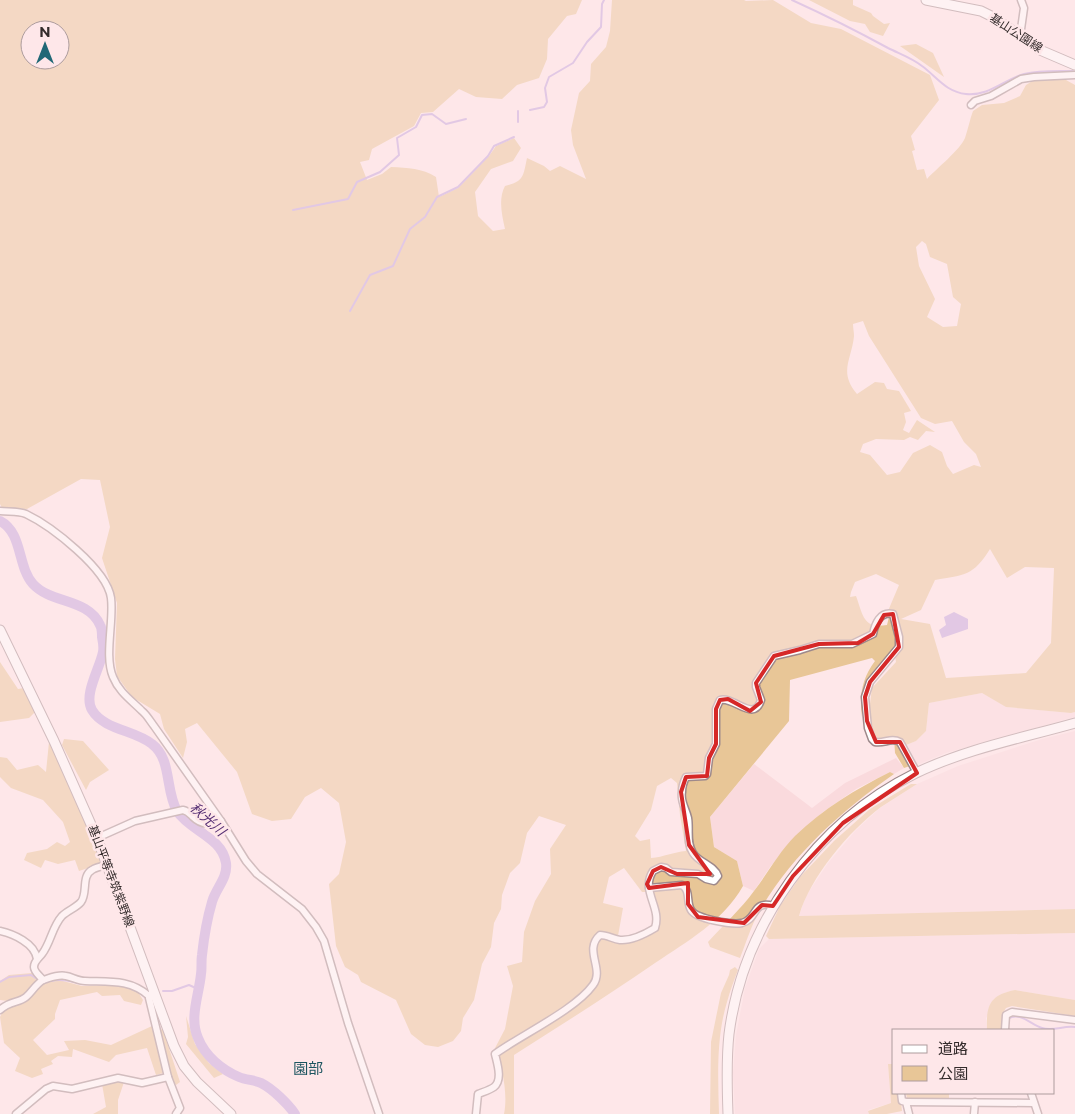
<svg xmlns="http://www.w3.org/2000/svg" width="1075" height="1114" font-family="Montserrat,'Noto Sans JP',sans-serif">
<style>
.built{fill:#fadadd}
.green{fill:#e8c697;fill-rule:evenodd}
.water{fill:#c1a3de}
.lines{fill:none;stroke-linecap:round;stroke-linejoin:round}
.stream{stroke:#c1a3de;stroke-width:2}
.river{stroke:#c1a3de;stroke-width:10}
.street-casing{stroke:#9e898b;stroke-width:9}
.secondary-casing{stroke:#9e898b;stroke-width:11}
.street{stroke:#fff;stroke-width:6}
.secondary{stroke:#fff;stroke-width:9}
.marked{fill:none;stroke:#d62828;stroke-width:4;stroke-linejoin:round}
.labels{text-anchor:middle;stroke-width:5;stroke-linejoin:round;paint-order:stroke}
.street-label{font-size:12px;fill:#332b2b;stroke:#fee7e9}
.water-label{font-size:14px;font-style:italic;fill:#562f74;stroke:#fee7e9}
.quarter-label{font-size:15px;fill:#1d5560;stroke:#fee7e9}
</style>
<rect width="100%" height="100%" fill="#fee7e9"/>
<!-- built -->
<g class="built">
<path d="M982 693 1007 707 1071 713 1075 712V717L946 753 917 765 906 745 916 741 926 731 929 703Z"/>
<path d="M1075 731V909L799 916 806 896 828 863 855 831 880 808 917 784 958 766 1042 739Z"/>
<path d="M896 758 904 768 894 774 890 772 856 789 823 812 795 837 770 867 754 891 743 886 737 861 714 847 710 817 754 764 812 808 845 783Z"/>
<path d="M1075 933V1000L1015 990 1004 993 986 1018 987 1030H894V1064H888L891 1103 868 1110 869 1114H735L733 1073 736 1035 745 988 759 949 769 939Z"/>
</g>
<!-- green -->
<g class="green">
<path d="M0 0H582L576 14 567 16 548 39 547 59 539 78 517 85 502 99 476 97 459 89 433 112 421 113 414 126 372 149 369 160 360 162 367 180 382 174 391 167C408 168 422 168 436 177L439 197 458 188 489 156 496 146 514 138 521 148 513 161 491 169 475 192 478 216 493 231 505 229C502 215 498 199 505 186 524 181 523 177 527 158L544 166 550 171 560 166 586 179 573 145 571 130 579 93 590 81 591 64 606 47 610 31 612 0H744L746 1 773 0 811 23 841 29 930 75 939 100 911 136 915 150 912 151 917 170 924 169 927 179C937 168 960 150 965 138 968 129 970 119 973 111L982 105 1004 103 1020 96 1026 85 1034 80H1066L1075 85V712L1071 713 1006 707 982 693 929 703 926 731 916 741 901 747 910 766 904 768 895 753 894 737 879 739 874 736 869 711 872 688 896 662 894 649 874 671 863 694 862 717C859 696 862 678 875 661L872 658 790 680 789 721 710 817 714 847 737 861 743 886C723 921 688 941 655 963 609 995 561 1025 514 1055V1114H504C508 1096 503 1065 494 1050L505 1029 513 986 507 966 522 962 524 932 535 901 551 874 550 849 566 825 539 816 527 833 520 863 510 873 502 895 501 909 494 923 491 947 482 964 474 1000 463 1018 461 1031 453 1041 438 1047 425 1045 411 1034 396 1000 361 982 358 975 345 967 336 946 329 884 339 874 346 842 339 803 321 788 305 797 291 819 272 821 252 814 237 772 197 723 185 729 187 742 183 758 164 729 160 714 132 697 117 676 115 659 117 603 102 558 110 527 100 480 81 479 27 509 2 508 0 504ZM30 30H60V60H30ZM922 241 926 244 930 257 947 264 953 297 961 304 957 326 943 327 927 317 935 299 919 266 916 247ZM863 321 869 336 921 418 935 424 952 421 964 442 976 454 981 467 974 465 953 474 947 466 942 452 930 445 913 453 900 472 887 475 870 455 860 452 863 444 876 439 904 440 910 437 918 440 926 431 935 432 917 420 909 433 903 430 906 422 904 413 911 411 899 391 887 389 884 383 875 382 857 394C838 372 852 359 854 336 854 332 853 328 853 324ZM990 549 1007 578 1025 567 1054 568 1051 643 1026 673 946 678 930 624 901 619 921 610 935 580C965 575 973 576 990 549ZM876 574 899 585 888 611 889 617 887 625C863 629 863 615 856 596L850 597 851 592 855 582ZM671 778 677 783 680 815 686 851C673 852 664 857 651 858L650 839 640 841 635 836 651 810 657 786ZM624 868 642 892H652C654 899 661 916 660 922 656 940 630 937 618 936L623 908 603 903 609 877Z"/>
<path d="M809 0H853V5L871 13 873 16 884 24 890 23 883 36 870 32 865 24 850 21Z"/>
<path d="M916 44 933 53 944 77 900 46Z"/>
<path d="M0 662 18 689 24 688 35 712 29 718 0 722Z"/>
<path d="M64 739 83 741 109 770 90 782 86 790 62 745Z"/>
<path d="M49 742 103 863 79 871 75 860 58 864 45 860 41 868 24 860 27 853 47 849 57 842 65 846 70 842 63 822 43 800 11 788 0 777V757L7 758 17 770 38 765 46 772Z"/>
<path d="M890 772 894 774C840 812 792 855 759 912 751 926 746 943 740 958L710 947 708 942C723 925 741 909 754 891 768 873 779 852 795 836 823 809 856 789 890 772Z"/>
<path d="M911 784H917C905 792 893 799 881 807 849 831 810 877 799 916L1075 909V933L769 939 766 936 780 906 800 877 834 841 870 809Z"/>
<path d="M735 967 738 970C734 980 730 991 727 1002 716 1038 718 1077 719 1114H710L711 1042 721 993 729 975 730 970Z"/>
<path d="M32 973 43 984 59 980 82 986 119 985 138 992 143 1000 141 1005 124 1001 120 995 102 996 97 992 60 1000 55 1014V1019L33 1040 47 1055 69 1050 64 1041 85 1040 111 1045 152 1026 163 1030 180 1082 176 1085 167 1072 156 1075 147 1048 116 1055 109 1062 73 1049 72 1057 58 1056 51 1061 53 1064 41 1069 43 1074 32 1078 15 1071 20 1058 4 1043 0 1017 8 1001 0 1000V981L9 975Z"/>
<path d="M1015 990 1075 1000V1016L1012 1006 1006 1008 1003 1013V1030H987C986 1005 990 995 1015 990Z"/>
<path d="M186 1016 195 1044 209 1063 223 1074 214 1078 186 1044 188 1037Z"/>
<path d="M888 1064H894V1093H900L902 1111 887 1114H869L868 1111 891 1103Z"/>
<path d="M115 1080 124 1082 118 1100V1114H93L106 1107 102 1084Z"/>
<path d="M906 1093H949V1099H907Z"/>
</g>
<!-- water -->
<path class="water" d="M954 612 968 619V629L942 638 939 630 946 625 944 617Z"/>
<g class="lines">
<!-- stream -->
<g class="stream">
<path d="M792 0C825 15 857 31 888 48 900 54 912 58 922 66 937 77 946 92 966 94 990 96 1003 80 1024 74 1040 70 1057 71 1073 71"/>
<path d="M530 110 544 107 547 102 545 88 549 77 573 63 587 42 601 27 602 4 604 0"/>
<path d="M518 122V111"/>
<path d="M293 210 348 199 357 182 380 172 399 155 397 138 416 127 422 115 432 114 446 124 466 119"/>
<path d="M350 311 370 275 393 266 410 229 425 217 437 197 458 187 488 156 494 146 514 137"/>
<path d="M51 981C65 977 77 984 90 984"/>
<path d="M0 982 9 977 31 975 37 979"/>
<path d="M127 987 139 992"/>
<path d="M163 991H172L189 985 198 989"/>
<path d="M1008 1019C1020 1011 1031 1025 1042 1028 1053 1032 1064 1025 1075 1027"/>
</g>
<!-- river -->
<path class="river" d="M0 521C23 533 17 566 33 584 51 604 88 598 100 625 102 628 102 633 102 637 103 642 104 647 103 652 100 668 83 695 92 710 104 730 135 730 152 744 172 759 165 790 177 811 190 831 222 837 226 863 228 878 216 888 212 902 207 919 204 937 202 955 201 961 202 968 201 974 199 995 189 1018 198 1038 205 1056 222 1070 239 1077 246 1080 255 1080 261 1083 273 1089 288 1104 295 1114"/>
<defs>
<g id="street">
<path d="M1020 36 1024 8 1021 0"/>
<path d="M971 105 975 101 991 96 1021 79 1034 77 1075 75"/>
<path d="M0 511C8 512 19 511 26 514 51 526 107 569 111 598 114 621 104 656 113 677 119 692 131 700 142 711 147 715 150 721 154 726L221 821 246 861 257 874 302 909 316 927 324 941 348 1023 379 1114"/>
<path d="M97 838 135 821 183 810C188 811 190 814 193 817 202 826 211 824 221 821"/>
<path d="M107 865C102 866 96 867 92 870 81 876 88 893 81 902 76 908 68 910 62 916 52 927 51 942 42 954 39 958 34 961 34 967 34 972 40 976 43 980 50 978 58 974 66 976 72 977 78 981 85 981 109 982 130 979 149 996"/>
<path d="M649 888 682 885C691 891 686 902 691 910 696 919 732 925 742 923 758 919 752 900 773 906"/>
<path d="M0 931C13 934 35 943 37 959"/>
<path d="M151 994 149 998 168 1077 180 1108 176 1114"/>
<path d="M0 1010C9 1001 19 1003 26 997 32 992 35 985 43 980"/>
<path d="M1005 1030 1006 1015 1012 1012 1075 1020"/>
<path d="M901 1093 902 1101 906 1102 909 1114"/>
<path d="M1031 1093 1038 1114"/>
<path d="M906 1102 1034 1103"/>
<path d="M16 1114 46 1089 53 1086 72 1089 118 1078 142 1083 168 1077"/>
<path d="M476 1114 478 1094C483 1092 490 1090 494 1087 503 1080 497 1063 495 1054 521 1035 575 1010 593 985 605 969 583 950 600 935 607 935 613 939 620 940 632 941 645 934 655 928 662 907 640 891 653 871L661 867 666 868 671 872 698 874 706 879 714 881 718 876C714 865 699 863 693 853 686 843 690 829 688 818 686 809 680 801 682 792 682 787 684 781 686 777L705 776 707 774 709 758 716 744V709L720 700C734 696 754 723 761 700L756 687V683L774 656 800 650 819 644H852L873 634C875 624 880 611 893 614L899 637V647L870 682 865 697 868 728 872 739 875 742C884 744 891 737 900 742L917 773"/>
<path d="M974 1114 975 1102"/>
</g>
<g id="secondary">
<path d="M926 0 981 11 993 17 1040 50 1075 65"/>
<path d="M0 630 54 741 97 838 174 1046 184 1066 197 1082 231 1114"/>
<path d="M728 1114C727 1087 726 1061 729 1034 743 925 816 822 916 773 966 749 1022 738 1075 723"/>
</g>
</defs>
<!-- street casing -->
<use href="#street" class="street-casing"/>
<!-- secondary casing -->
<use href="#secondary" class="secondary-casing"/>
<!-- street -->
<use href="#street" class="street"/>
<!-- secondary -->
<use href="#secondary" class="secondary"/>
</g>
<!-- marked area -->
<path d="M0 0H1075V1114H0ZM893 614 899 647 870 682 865 697 867 721 876 742H900L917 773 843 823 793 876 773 906 762 905 744 923 698 917 688 904V883L649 888 647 884 653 871 661 867 677 874H710L689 845 681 792 686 777 707 776 709 758 716 744V709L720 700 728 699 750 711 761 702 756 683 774 656 819 644 858 643 873 634 884 615Z" fill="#fee7e9" fill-opacity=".55" fill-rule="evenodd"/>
<path class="marked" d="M893 614 899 647 870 682 865 697 867 721 876 742H900L917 773 843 823 793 876 773 906 762 905 744 923 698 917 688 904V883L649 888 647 884 653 871 661 867 677 874H710L689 845 681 792 686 777 707 776 709 758 716 744V709L720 700 728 699 750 711 761 702 756 683 774 656 819 644 858 643 873 634 884 615Z"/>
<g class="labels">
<!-- street labels -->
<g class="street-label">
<text transform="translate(1016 33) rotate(33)" y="4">基山公園線</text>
<text transform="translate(111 876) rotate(69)" y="4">基山平等寺筑紫野線</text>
</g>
<!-- water labels -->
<g class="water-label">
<text transform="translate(208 819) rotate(42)" y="5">秋光川</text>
</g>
<!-- quarter labels -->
<g class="quarter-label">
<text x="308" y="1074">園部</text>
</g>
</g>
<!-- legend -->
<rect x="892" y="1029" width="162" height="65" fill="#fee7e9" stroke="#ad9c9d"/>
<rect x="902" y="1045" width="25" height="8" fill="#ffffff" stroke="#ad9c9d"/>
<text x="938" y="1054" font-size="15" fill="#332b2b">道路</text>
<rect x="902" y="1066" width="25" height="15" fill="#e8c697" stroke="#ad9c9d"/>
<text x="938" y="1079" font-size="15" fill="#332b2b">公園</text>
<!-- north arrow -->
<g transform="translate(45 45)"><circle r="24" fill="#fee7e9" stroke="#ad9c9d"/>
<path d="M0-4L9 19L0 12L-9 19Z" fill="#206876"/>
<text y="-8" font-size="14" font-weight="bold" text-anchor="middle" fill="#332b2b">N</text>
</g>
</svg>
